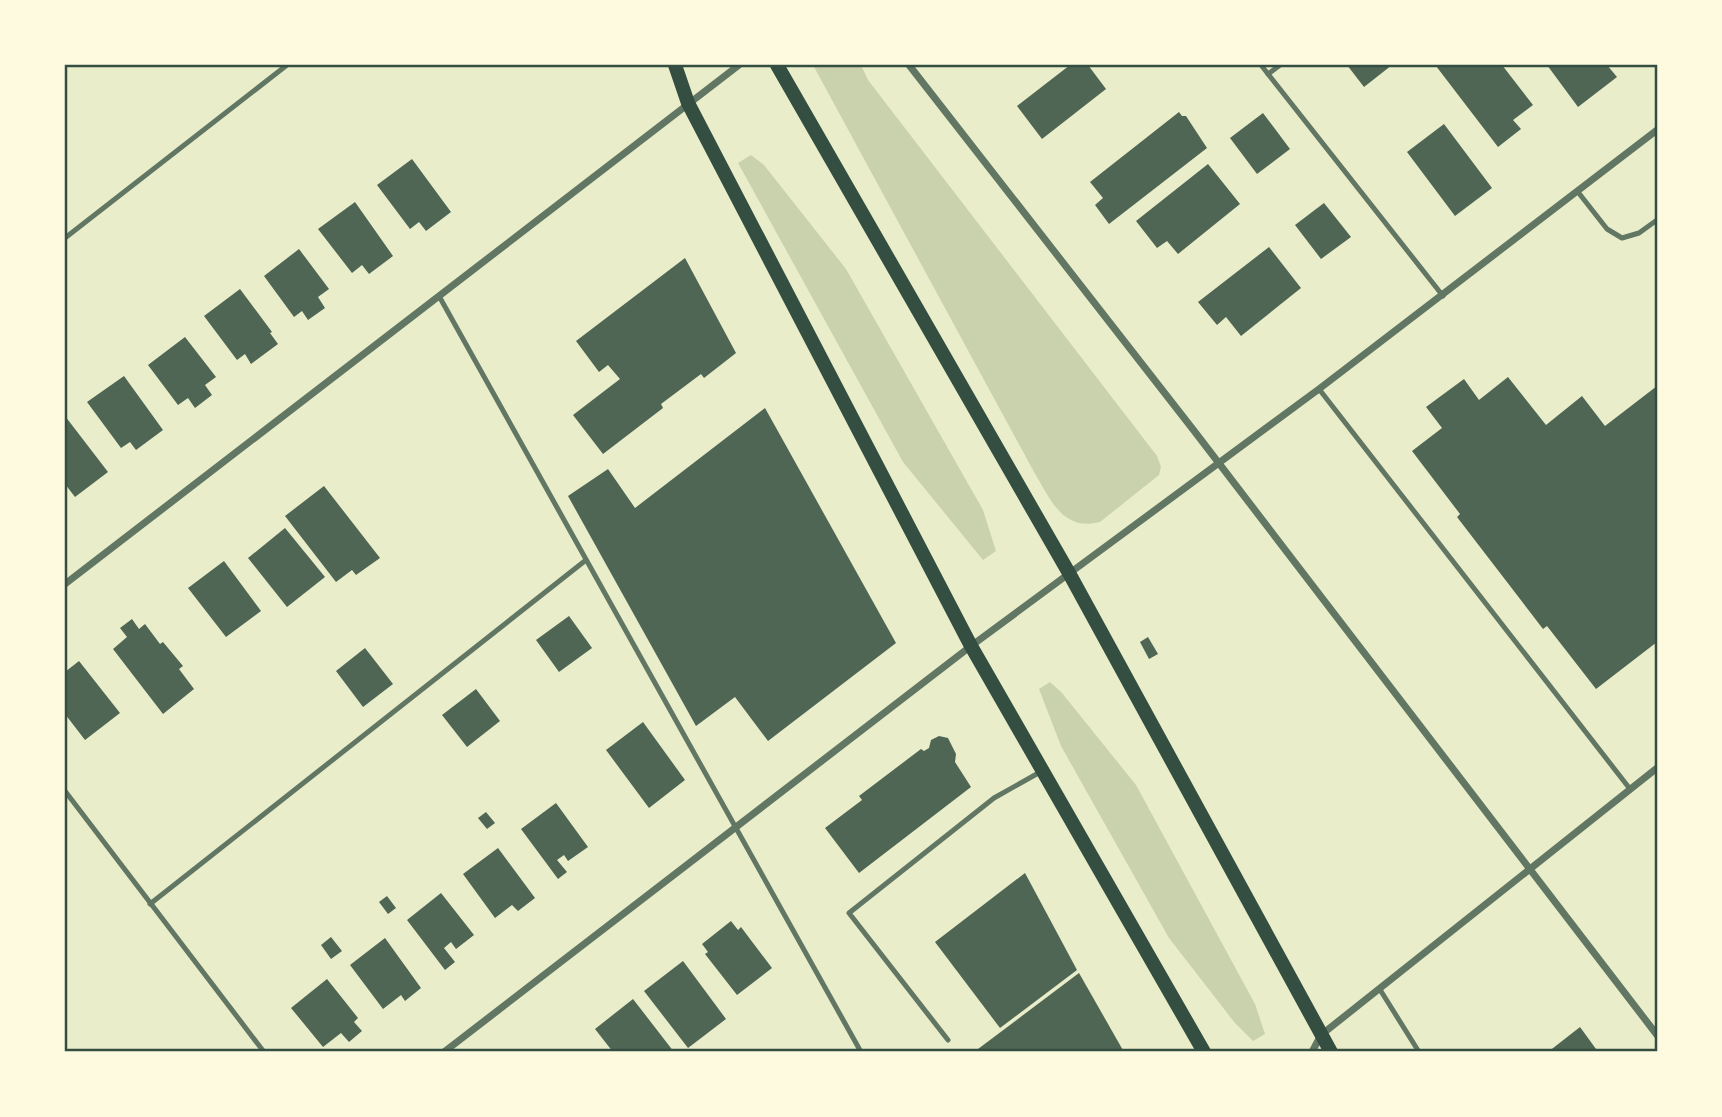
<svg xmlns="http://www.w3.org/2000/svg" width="1722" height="1117" font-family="Arial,sans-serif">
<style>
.green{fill:#cad2ad}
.building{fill:#4f6655}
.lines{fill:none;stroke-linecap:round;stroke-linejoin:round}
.service{stroke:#617663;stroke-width:5}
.minor{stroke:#617663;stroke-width:7}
.secondary{stroke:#344e41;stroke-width:14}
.neatline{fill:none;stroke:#344e41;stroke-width:2.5}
</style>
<rect width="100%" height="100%" fill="#e9edc9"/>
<!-- green -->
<g class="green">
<path d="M813 65H861L868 80 1157 456 1161 467 1159 475 1100 522C1062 532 1050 498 1034 472Z"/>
<path d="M751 155 764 165 846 269 983 510 996 551 983 560 903 462 738 163Z"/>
<path d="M1050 682 1062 693 1136 785 1255 1004 1265 1034 1253 1041 1235 1023 1169 938 1061 746 1039 689Z"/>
</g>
<!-- building -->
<g class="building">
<path d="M1070 65H1088L1106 89 1042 139 1017 106Z"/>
<path d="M1347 65H1392L1364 87Z"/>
<path d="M1438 65H1502L1533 105 1513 120 1521 129 1498 147 1436 66Z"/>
<path d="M1547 65H1607L1617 77 1578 107Z"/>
<path d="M1179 112 1182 116H1186L1207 148 1109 224 1095 205 1103 198 1090 182Z"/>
<path d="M1263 113 1290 149 1257 174 1230 138Z"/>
<path d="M1444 124 1492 188 1455 216 1407 152Z"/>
<path d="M412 159 451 212 426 231 419 222 410 229 377 185Z"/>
<path d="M1208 164 1240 204 1178 254 1167 241 1157 248 1136 221Z"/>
<path d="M355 202 393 256 369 274 362 265 352 273 318 229Z"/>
<path d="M1324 203 1351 237 1321 259 1295 225Z"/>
<path d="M1269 247 1301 288 1241 336 1226 317 1217 325 1198 302Z"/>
<path d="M299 249 329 289 318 297 325 308 308 320 302 311 294 317 264 276Z"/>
<path d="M685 258 736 353 704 378 701 374 661 404 663 408 603 454 573 415 620 379 608 365 599 372 576 341Z"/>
<path d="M240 289 272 332 270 333 278 344 251 364 245 354 237 360 204 316Z"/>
<path d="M185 337 216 377 205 385 212 395 195 408 188 398 178 405 148 365Z"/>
<path d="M124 376 163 430 136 450 130 442 121 448 87 402Z"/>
<path d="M1508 377 1546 425 1582 396 1605 426 1657 386V642L1596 689 1547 626 1543 629 1457 517 1460 514 1412 451 1442 428 1426 407 1464 379 1479 400Z"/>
<path d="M765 408 896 643 768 741 735 697 696 726 568 496 608 469 635 508Z"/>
<path d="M65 416 108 472 75 497 65 484Z"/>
<path d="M324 486 380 558 356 575 352 570 336 582 285 516Z"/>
<path d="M285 528 325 577 287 607 248 558Z"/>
<path d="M224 561 261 611 226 637 188 588Z"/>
<path d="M569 616 592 648 559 672 536 640Z"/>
<path d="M132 619 139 629 145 624 160 644 163 642 183 666 179 669 194 689 163 714 113 649 127 637 120 628Z"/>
<path d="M1148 637 1158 654 1149 659 1140 642Z"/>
<path d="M365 648 393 684 363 707 336 671Z"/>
<path d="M79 661 120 713 85 740 65 714V672Z"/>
<path d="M476 689 500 721 467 747 442 715Z"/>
<path d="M643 722 685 780 649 808 606 750Z"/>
<path d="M939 736 948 738 956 754 955 762 971 787 859 873 825 828 862 800 859 796 921 749 924 751 929 748 931 740Z"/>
<path d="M556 803 588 847 568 861 564 855 557 860 567 872 558 879 521 829Z"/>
<path d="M486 812 495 823 487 829 478 818Z"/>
<path d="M498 848 535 898 518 911 512 905 495 918 463 874Z"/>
<path d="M1025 873 1077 970 1000 1028 935 942Z"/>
<path d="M441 893 474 935 456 949 451 942 444 948 455 962 445 970 407 920Z"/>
<path d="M387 896 396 908 388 914 379 902Z"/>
<path d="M731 921 738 930 741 927 772 968 737 995 705 954 708 952 702 944Z"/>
<path d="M331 937 342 951 331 959 321 945Z"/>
<path d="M385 938 421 988 405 1001 401 995 383 1009 350 965Z"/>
<path d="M683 961 726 1019 688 1048 644 991Z"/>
<path d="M1079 973 1124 1052H974Z"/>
<path d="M327 979 358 1018 354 1022 362 1031 349 1042 341 1033 323 1047 291 1008Z"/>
<path d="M633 999 674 1052H613L595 1029Z"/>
<path d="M1580 1027 1596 1049 1592 1052H1548Z"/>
</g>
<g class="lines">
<!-- service -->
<g class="service">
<path d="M1261 65 1443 296"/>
<path d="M1268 74 1280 65"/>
<path d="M1578 192 1607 229 1622 238 1639 233 1657 220"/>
<path d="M65 238 287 65"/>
<path d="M439 296 861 1052"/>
<path d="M1319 389 1630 789"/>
<path d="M65 791 264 1052"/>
<path d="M150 904 586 560"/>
<path d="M1379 988 1419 1052"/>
<path d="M948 1040 849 913 994 798 1042 771"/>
</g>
<!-- minor -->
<g class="minor">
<path d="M909 65 1195 432 1657 1035"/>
<path d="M65 584 739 65"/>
<path d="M444 1052 971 646 1319 389 1657 130"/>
<path d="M1312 1052 1321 1035 1657 768"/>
</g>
<!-- secondary -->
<g class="secondary">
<path d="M675 65 688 103 971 646 1204 1052"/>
<path d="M777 65 1069 573 1331 1052"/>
</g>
</g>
<!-- border -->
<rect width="1722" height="1117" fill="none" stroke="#fefae0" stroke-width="133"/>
<rect x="66" y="66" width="1590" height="984" class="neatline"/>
</svg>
